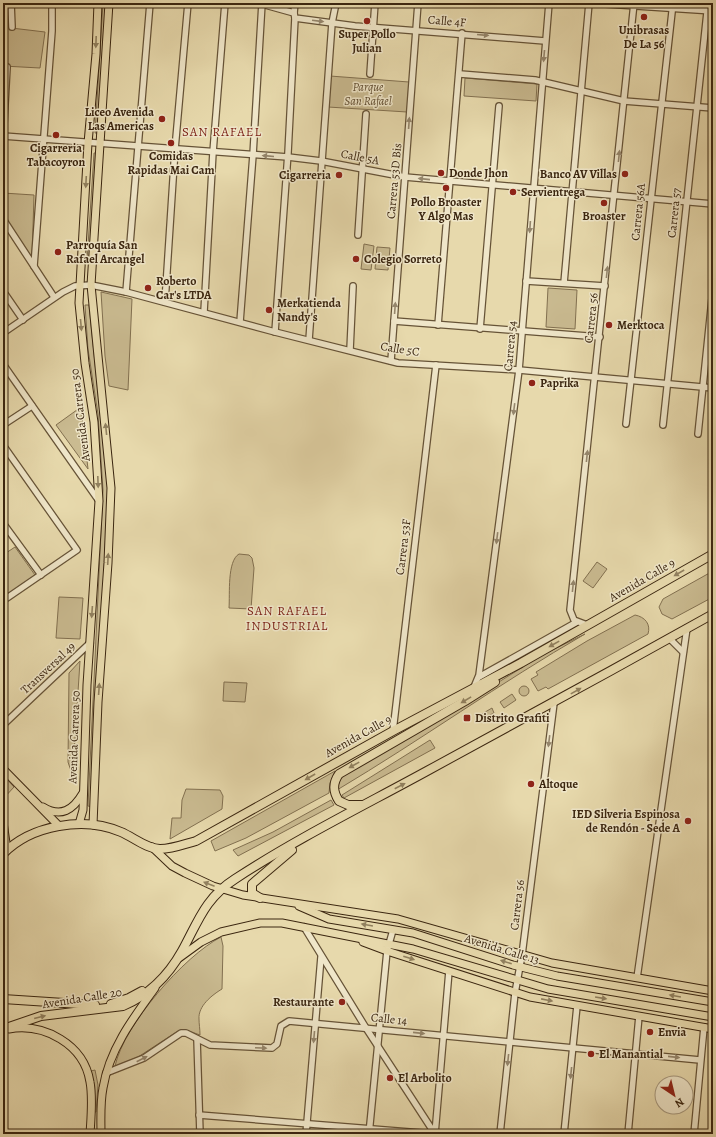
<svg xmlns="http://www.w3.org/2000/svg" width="716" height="1137" font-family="Alegreya,serif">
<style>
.green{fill:#cabb91;stroke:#827050}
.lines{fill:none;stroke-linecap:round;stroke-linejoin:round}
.minor-casing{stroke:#665337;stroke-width:8}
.major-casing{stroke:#3b2610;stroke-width:9}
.highway-casing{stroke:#3b2610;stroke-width:10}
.minor{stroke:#efe6c9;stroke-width:5.5}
.major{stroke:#e7d9ac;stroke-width:7}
.highway{stroke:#e7d9ac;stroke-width:8}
.oneway{fill:#95866c}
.oneway2{fill:#91805e}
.poi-dot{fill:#8f2418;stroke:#efe6c9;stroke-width:1.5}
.labels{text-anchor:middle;stroke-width:3;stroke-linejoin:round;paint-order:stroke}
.street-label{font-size:12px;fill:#3b2610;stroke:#efe6c9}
.poi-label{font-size:12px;font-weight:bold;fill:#3b2610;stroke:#efe6c9;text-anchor:start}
.park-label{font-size:12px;font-style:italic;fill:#5f4b30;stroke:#efe6c9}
.neighbourhood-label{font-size:13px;letter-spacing:1px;fill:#7a1f14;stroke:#efe6c9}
</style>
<rect width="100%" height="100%" fill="#e7d9ac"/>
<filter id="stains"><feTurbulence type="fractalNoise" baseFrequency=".005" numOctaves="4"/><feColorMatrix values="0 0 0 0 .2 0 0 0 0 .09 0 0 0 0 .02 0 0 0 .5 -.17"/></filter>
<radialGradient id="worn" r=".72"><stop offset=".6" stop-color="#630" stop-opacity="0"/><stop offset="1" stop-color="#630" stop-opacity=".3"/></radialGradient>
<!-- green -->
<g class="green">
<path d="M103 3H107L99 133H95Z"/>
<path d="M3 27 45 32 40 68 3 66Z"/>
<path d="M330 76 409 82 407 112 328 107Z"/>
<path d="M465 78 537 84 536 101 464 96Z"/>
<path d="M94 153H98L90 262 87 261Z"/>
<path d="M3 193 34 195 32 260 4 215Z"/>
<path d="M364 244 374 246 371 270 361 269Z"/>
<path d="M377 247 390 248 388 270 375 269Z"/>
<path d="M548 288 577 290 575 329 546 327Z"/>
<path d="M101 292 132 299 128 390 109 386 105 356Z"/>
<path d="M85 305H89L108 490 92 807 88 806 103 490 98 414 88 349Z"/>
<path d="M81 407 88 469 56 425Z"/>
<path d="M15 547 35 575 5 596 3 592V555Z"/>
<path d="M239 554 249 555 252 558 254 568 251 609 229 608C230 594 227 561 239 554Z"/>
<path d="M597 562 607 569 593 588 583 581Z"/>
<path d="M713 571V597L672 619 662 614 659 607 663 599Z"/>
<path d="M59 597 83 598 80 639 56 638Z"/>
<path d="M635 615C645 617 651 624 648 634L548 689 546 687 538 691 531 679 538 675 536 672 587 641Z"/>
<path d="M585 634C500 683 421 740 337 790L340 779 346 774 422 730 542 655Z"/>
<path d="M80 661 73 770 71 771 68 762 69 673Z"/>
<path d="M224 682 247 683 245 702 223 701Z"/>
<circle cx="524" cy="691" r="5"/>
<path d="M512 694 516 700 504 708 500 702Z"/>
<path d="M492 708 494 713 482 719 480 715Z"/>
<path d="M430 740 435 748 344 798 342 795Z"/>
<path d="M335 771 330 783 329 793 246 838 215 851 211 841Z"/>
<path d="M3 775 14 787 3 799Z"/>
<path d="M186 789 220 790 223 796 222 809 170 839 172 818H181L182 800Z"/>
<path d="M331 800 334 805 238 856 233 850 273 832Z"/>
<path d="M221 937 223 946 222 989C212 995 198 1006 199 1019 199 1024 200 1029 200 1035L186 1030 178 1031 138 1057 115 1066C124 1025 184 956 221 937Z"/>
<path d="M95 1070 98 1085 96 1112H94V1086L91 1071Z"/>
</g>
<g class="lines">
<defs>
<g id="minor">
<path d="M11 3 12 27"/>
<path d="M258 3 294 13 295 18 355 26 545 41"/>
<path d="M590 3 713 11"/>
<path d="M294 13 295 3"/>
<path d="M370 74 375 3"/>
<path d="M460 74 535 80 624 101 713 108"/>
<path d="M3 136 288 157 321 161 405 177 713 204"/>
<path d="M3 142 7 67"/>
<path d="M3 219 54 297"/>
<path d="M358 235 366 114"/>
<path d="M34 266 52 31V3"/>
<path d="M526 281 605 286"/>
<path d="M564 283 589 3"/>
<path d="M3 291 23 320"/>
<path d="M126 292 150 3"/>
<path d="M165 302 175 149 188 3"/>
<path d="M204 312 213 152 225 3"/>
<path d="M394 321 600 337"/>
<path d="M240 322 253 155 262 3"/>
<path d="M438 325 462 33"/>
<path d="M480 329 499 106"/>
<path d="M275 332 288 153 295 18"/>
<path d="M3 333 63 292 75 286 91 285 126 292 275 332 398 363 519 370 713 388"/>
<path d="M309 340 332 23 336 3"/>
<path d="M350 350 353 286"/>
<path d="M391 361 418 3"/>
<path d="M3 364 99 501"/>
<path d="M626 424 673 3"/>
<path d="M3 425 32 406"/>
<path d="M663 425 708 3"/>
<path d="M698 434 713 289"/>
<path d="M3 445 77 550 7 598 3 599"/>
<path d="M3 523 41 575"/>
<path d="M587 625 574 620 570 610 634 3"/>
<path d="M669 638 683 652"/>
<path d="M479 677 577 622"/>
<path d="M474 687 479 675 519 370 549 3"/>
<path d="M3 725 90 643"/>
<path d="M393 731 436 365"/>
<path d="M304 927 366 1028 435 1134"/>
<path d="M637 978 687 628"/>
<path d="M197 1039 200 1134"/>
<path d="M106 1073 144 1058 181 1033H186L210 1045 272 1048 277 1044 281 1026 289 1021 700 1060"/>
<path d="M199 1115 435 1134"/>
<path d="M306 1134 321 957"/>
<path d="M369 1134 387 951 393 930"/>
<path d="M435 1134 449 971"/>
<path d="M500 1134 515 993 522 955 554 703"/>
<path d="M564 1134 577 1006"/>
<path d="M628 1134 639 1016"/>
<path d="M694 1134 704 1027"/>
</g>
<g id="major">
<path d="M3 769 59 826"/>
<path d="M43 807C61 818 73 810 83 793"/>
<path d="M3 822 7 850"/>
<path d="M79 824 83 810 87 685 99 501 94 422 85 363 79 303 88 143 96 54 98 3"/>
<path d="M93 825 98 702 108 563 111 488 91 285 109 3"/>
<path d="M152 847 172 866 185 873 213 886 243 895 398 919 552 963 713 991"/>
<path d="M299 906 329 919 413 933 513 965 557 976 713 1002"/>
<path d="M363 942 387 951 530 997 713 1029"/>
<path d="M179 958 201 942 221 932 260 923H282L413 949 548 989 713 1017"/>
<path d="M9 1029C44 1023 84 1044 90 1082 93 1098 91 1117 90 1134"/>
<path d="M101 1134C101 1119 100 1103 103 1088 109 1050 133 1018 155 988"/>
</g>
<g id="highway">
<path d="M362 805H348L339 801C333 792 332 784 339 774L465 701 495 682"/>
<path d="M3 854C31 825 84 816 121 832 133 837 147 849 160 849 172 849 185 844 196 841L393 731 521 663 713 554"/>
<path d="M260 898 252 893V884L292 850"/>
<path d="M3 999 95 1005"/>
<path d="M111 1004 129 998 142 991"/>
<path d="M3 1029 41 1016 123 1006C149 995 168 976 182 951 198 922 205 898 235 879 296 839 363 806 427 771 523 719 618 667 713 614"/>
</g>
</defs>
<!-- minor casing -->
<use href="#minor" class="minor-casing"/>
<!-- major casing -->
<use href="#major" class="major-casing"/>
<!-- highway casing -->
<use href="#highway" class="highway-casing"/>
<!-- minor -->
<use href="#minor" class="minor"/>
<!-- major -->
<use href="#major" class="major"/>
<!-- highway -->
<use href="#highway" class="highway"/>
</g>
<!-- one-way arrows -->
<defs><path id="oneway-solid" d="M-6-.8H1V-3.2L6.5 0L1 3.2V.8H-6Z"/></defs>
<g class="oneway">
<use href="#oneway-solid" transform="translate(318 21) rotate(7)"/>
<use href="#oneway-solid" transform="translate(483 35) rotate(5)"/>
<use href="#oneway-solid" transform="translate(544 56) rotate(95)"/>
<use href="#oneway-solid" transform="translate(409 123) rotate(-86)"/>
<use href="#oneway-solid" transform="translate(268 156) rotate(-175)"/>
<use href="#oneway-solid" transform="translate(619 156) rotate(-84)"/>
<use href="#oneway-solid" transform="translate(424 179) rotate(-174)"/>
<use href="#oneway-solid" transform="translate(530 227) rotate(94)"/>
<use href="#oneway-solid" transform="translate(607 272) rotate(-84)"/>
<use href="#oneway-solid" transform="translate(395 308) rotate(-86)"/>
<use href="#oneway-solid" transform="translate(514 409) rotate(97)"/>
<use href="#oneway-solid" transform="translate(587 456) rotate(-84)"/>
<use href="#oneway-solid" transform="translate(497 538) rotate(97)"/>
<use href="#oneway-solid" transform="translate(573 586) rotate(-84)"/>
<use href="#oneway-solid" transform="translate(549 741) rotate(97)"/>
<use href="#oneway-solid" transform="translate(419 1033) rotate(6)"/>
<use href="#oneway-solid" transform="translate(314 1037) rotate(95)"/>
<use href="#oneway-solid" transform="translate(261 1048) rotate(3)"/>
<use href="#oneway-solid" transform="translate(674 1057) rotate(6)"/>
<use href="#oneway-solid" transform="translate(142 1059) rotate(-27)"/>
<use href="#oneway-solid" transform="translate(508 1060) rotate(96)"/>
<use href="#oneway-solid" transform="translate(571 1073) rotate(96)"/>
</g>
<g class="oneway2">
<use href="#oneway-solid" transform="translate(96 42) rotate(92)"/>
<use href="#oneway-solid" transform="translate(86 182) rotate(93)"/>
<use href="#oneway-solid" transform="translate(81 325) rotate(85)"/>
<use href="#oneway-solid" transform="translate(106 429) rotate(-96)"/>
<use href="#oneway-solid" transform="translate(98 482) rotate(88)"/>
<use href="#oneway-solid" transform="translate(108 559) rotate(-87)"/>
<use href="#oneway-solid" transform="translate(679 573) rotate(150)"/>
<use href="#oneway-solid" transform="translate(92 612) rotate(94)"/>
<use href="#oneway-solid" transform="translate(554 644) rotate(151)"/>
<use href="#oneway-solid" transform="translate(99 689) rotate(-86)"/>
<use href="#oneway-solid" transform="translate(576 691) rotate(-29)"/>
<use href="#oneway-solid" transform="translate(466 700) rotate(149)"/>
<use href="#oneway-solid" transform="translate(354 765) rotate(151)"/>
<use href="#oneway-solid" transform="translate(310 777) rotate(150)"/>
<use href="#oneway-solid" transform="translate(400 786) rotate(-28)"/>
<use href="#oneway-solid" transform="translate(209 884) rotate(-159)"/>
<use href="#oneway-solid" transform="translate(367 925) rotate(-170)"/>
<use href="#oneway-solid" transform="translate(409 958) rotate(18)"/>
<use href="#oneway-solid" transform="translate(506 962) rotate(-163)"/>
<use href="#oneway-solid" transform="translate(675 996) rotate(-170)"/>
<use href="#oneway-solid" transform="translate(601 998) rotate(9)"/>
<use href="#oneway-solid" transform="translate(547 1000) rotate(11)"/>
<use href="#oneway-solid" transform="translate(40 1017) rotate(-14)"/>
</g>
<!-- markers -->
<g class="poi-dot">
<circle cx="644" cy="17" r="4"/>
<circle cx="367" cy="21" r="4"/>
<circle cx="162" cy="119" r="4"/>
<circle cx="56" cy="135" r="4"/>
<circle cx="171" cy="143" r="4"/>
<circle cx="441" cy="173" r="4"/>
<circle cx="625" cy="174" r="4"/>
<circle cx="339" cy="175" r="4"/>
<circle cx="446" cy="188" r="4"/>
<circle cx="513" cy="192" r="4"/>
<circle cx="604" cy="203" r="4"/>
<circle cx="58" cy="252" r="4"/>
<circle cx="356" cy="259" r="4"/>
<circle cx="148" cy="288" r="4"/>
<circle cx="269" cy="310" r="4"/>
<circle cx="609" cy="325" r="4"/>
<circle cx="532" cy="383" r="4"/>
<rect x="463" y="714" width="8" height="8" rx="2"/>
<circle cx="531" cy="784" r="4"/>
<circle cx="688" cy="821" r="4"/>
<circle cx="342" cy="1002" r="4"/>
<circle cx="650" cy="1032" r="4"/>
<circle cx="591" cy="1054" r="4"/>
<circle cx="390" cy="1078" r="4"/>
</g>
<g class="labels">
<!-- street labels -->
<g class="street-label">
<text transform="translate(447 21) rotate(5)" y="4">Calle 4F</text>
<text transform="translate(360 157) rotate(11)" y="4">Calle 5A</text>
<text transform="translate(394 181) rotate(-85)" y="4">Carrera 53D Bis</text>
<text transform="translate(638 212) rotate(-84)" y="4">Carrera 56A</text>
<text transform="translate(674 213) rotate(-84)" y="4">Carrera 57</text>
<text transform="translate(591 318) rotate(-84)" y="4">Carrera 56</text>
<text transform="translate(510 346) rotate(-85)" y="4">Carrera 54</text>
<text transform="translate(400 349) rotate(9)" y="4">Calle 5C</text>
<text transform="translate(80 415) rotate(-97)" y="4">Avenida Carrera 50</text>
<text transform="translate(403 547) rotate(-83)" y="4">Carrera 53F</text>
<text transform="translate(642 580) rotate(-30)" y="4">Avenida Calle 9</text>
<text transform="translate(48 668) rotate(-43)" y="4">Transversal 49</text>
<text transform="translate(358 736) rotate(-29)" y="4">Avenida Calle 9</text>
<text transform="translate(74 737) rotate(-88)" y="4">Avenida Carrera 50</text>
<text transform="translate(517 905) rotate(-83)" y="4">Carrera 56</text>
<text transform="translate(502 949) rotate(17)" y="4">Avenida Calle 13</text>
<text transform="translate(82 998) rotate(-9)" y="4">Avenida Calle 20</text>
<text transform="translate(389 1019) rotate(6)" y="4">Calle 14</text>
</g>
<!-- poi labels -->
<g class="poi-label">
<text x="644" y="34" text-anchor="middle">Unibrasas<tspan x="644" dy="14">De La 56</tspan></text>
<text x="367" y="38" text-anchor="middle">Super Pollo<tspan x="367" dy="14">Julian</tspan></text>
<text x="154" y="116" text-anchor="end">Liceo Avenida<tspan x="154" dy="14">Las Americas</tspan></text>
<text x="56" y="152" text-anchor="middle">Cigarreria<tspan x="56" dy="14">Tabacoyron</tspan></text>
<text x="171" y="160" text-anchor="middle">Comidas<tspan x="171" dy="14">Rapidas Mai Cam</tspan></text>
<text x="449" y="177">Donde Jhon</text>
<text x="617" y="178" text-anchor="end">Banco AV Villas</text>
<text x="331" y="179" text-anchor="end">Cigarreria</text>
<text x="521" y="196">Servientrega</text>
<text x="446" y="206" text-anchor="middle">Pollo Broaster<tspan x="446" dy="14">Y Algo Mas</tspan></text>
<text x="604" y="220" text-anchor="middle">Broaster</text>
<text x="66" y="249">Parroquía San<tspan x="66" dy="14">Rafael Arcangel</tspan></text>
<text x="364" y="263">Colegio Sorreto</text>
<text x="156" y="285">Roberto<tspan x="156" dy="14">Car's LTDA</tspan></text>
<text x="277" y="307">Merkatienda<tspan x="277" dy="14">Nandy's</tspan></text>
<text x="617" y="329">Merktoca</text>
<text x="540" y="387">Paprika</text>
<text x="475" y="722">Distrito Grafiti</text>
<text x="539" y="788">Altoque</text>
<text x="680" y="818" text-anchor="end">IED Silveria Espinosa<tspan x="680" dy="14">de Rendón - Sede A</tspan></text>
<text x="334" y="1006" text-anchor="end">Restaurante</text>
<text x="658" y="1036">Envia</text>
<text x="599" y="1058">El Manantial</text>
<text x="398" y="1082">El Arbolito</text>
</g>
<!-- park labels -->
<g class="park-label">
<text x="368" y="91">Parque<tspan x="368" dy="14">San Rafael</tspan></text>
</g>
<!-- neighbourhood labels -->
<g class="neighbourhood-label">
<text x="222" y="136">SAN RAFAEL</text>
<text x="287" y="615">SAN RAFAEL<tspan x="287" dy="15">INDUSTRIAL</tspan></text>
</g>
</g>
<!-- margin -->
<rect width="716" height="1137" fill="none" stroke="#e7d9ac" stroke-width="16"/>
<rect x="4" y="4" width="708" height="1129" fill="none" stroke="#3b2610" stroke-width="2"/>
<rect x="8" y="8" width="700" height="1121" fill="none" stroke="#3b2610"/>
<!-- north arrow -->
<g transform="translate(674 1095) rotate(145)"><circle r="19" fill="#efe6c9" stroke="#a7997f"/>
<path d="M0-3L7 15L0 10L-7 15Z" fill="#8f2418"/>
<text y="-6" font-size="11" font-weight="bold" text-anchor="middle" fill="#3b2610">N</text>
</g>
<rect width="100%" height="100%" filter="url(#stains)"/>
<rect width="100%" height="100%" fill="url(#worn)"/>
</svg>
